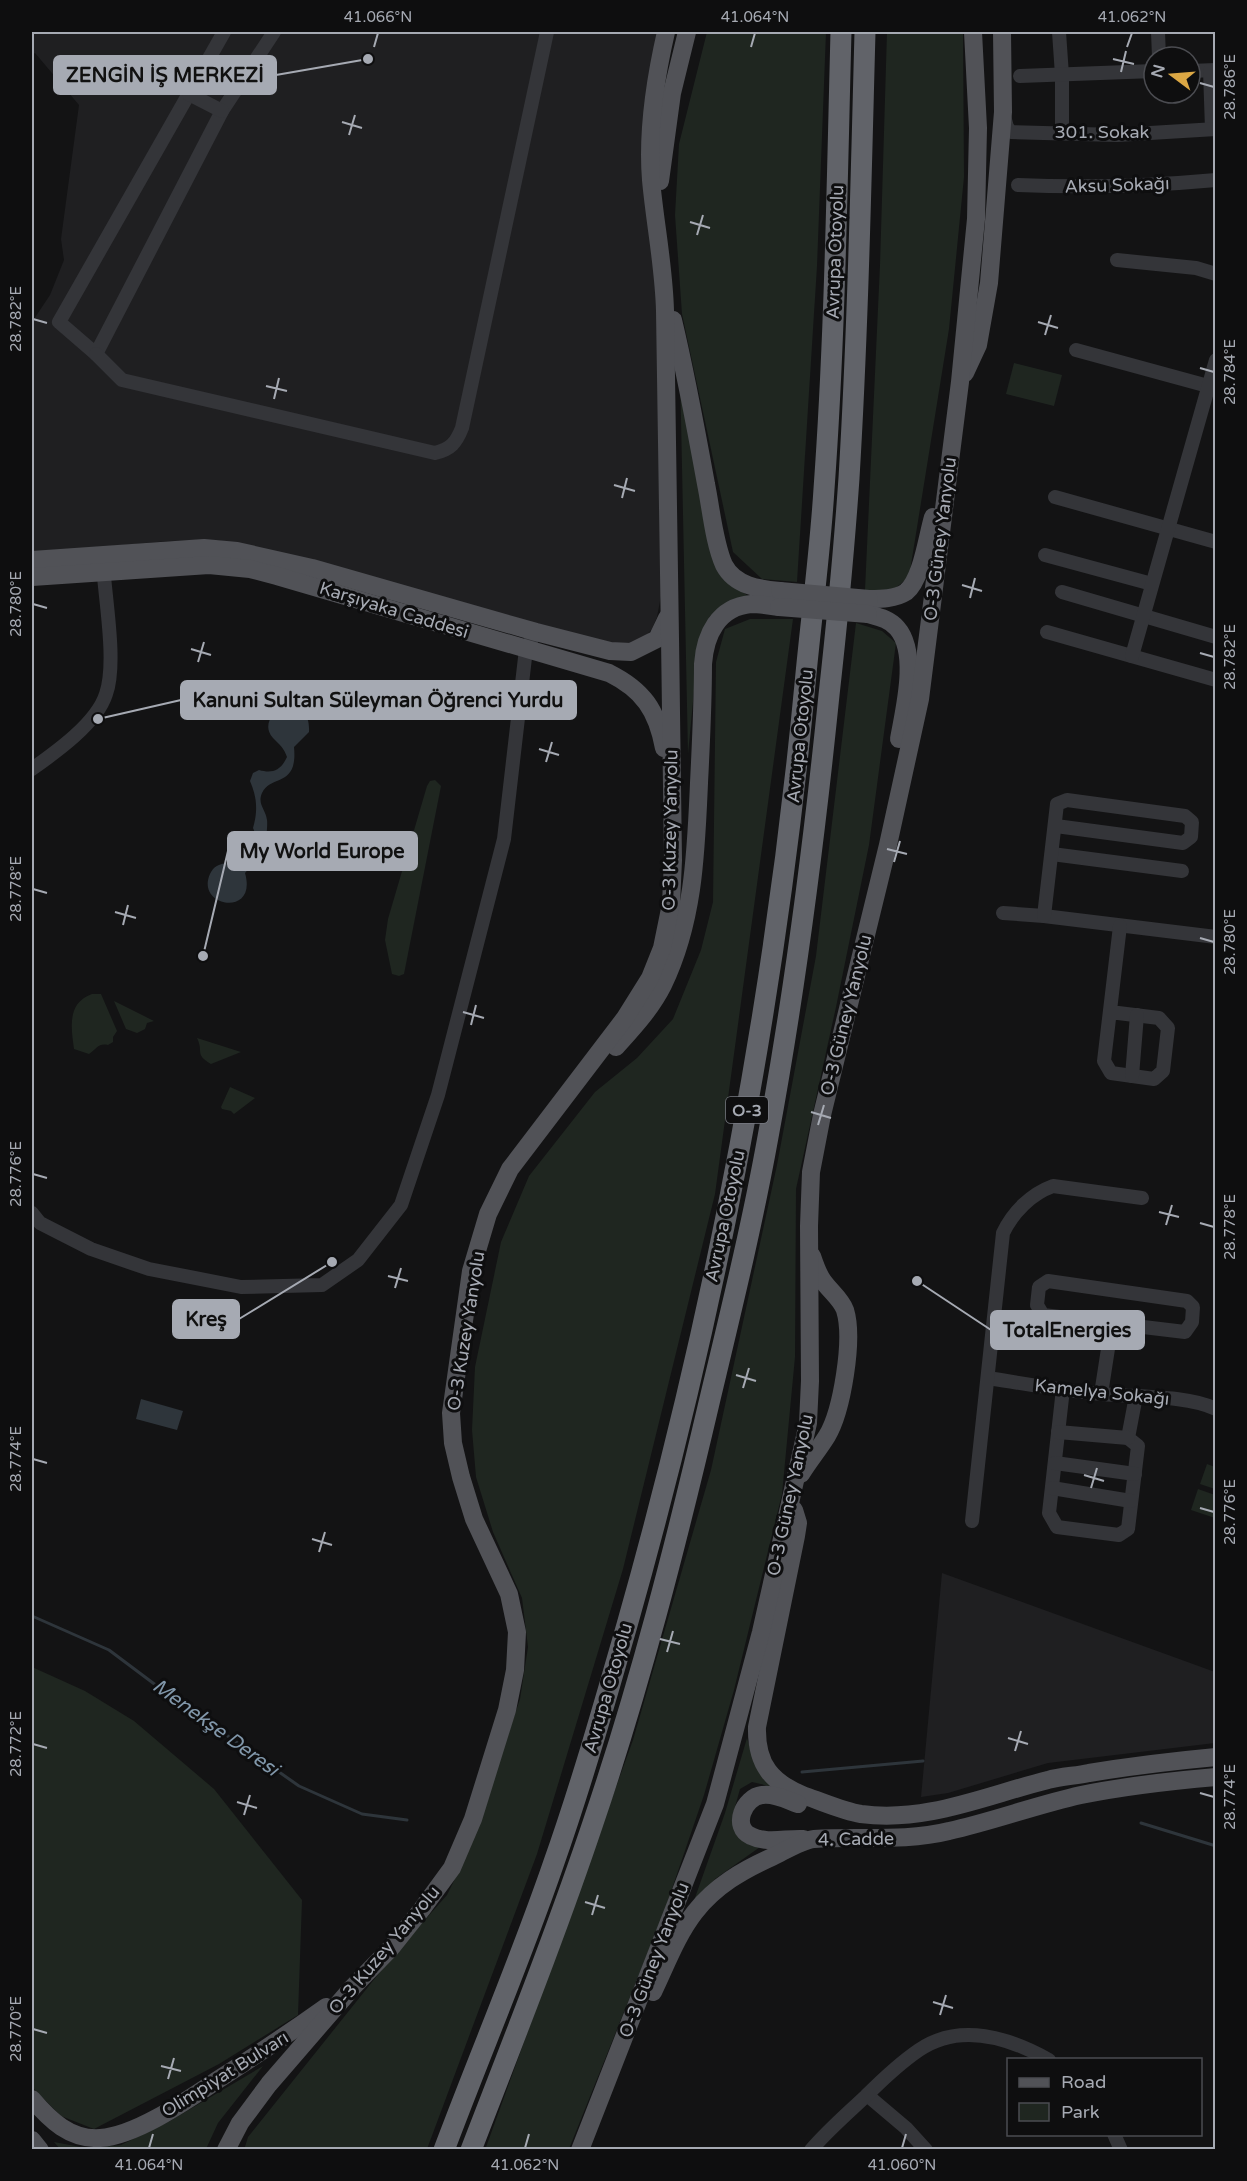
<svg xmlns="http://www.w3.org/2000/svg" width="1247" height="2181" font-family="'Varela Round',sans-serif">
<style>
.built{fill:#1f1f21}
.green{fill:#1f2620}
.water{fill:#2e353b}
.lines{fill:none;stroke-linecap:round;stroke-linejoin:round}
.stream{stroke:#2e353b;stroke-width:3}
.minor{stroke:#343539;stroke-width:14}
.major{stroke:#515257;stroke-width:18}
.highway{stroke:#616369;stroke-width:21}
.major-bridge{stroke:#515257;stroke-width:18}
.ticks{fill:none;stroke:#a6aab3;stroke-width:2}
.labels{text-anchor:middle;stroke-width:6;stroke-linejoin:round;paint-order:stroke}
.shield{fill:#0e0e0f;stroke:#787b82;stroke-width:1.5}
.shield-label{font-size:16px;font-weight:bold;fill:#a6aab3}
.street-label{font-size:18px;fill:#a6aab3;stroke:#0e0e0f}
.water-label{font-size:20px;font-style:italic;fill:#8197aa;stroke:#0e0e0f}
.leader{fill:none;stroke:#a6aab3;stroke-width:2}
.callout-dot{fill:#a6aab3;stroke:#0e0e0f;stroke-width:2}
.callout{fill:#a6aab3;stroke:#a6aab3;stroke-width:2}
.callout-label{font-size:20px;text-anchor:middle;font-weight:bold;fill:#111}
.neatline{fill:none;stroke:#a6aab3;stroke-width:2}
.ticks-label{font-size:15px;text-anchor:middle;fill:#a6aab3}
</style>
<rect width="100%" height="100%" fill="#131314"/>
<!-- built -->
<g class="built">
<path d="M32 32H661L656 266 661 596 657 617 652 629 643 639 617 650 263 549 217 540 169 541 32 553V322L50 295 64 260 61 239 79 105 35 53 32 55Z"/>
<path d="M942 1573 1215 1672V1743L1048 1763 948 1793 921 1797Z"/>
</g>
<!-- green -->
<g class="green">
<path d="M707 32H826L817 266 797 582 762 579 733 552 682 314 675 215 679 144Z"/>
<path d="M887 32H963L964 177 949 329 909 577 888 594 865 590 880 265Z"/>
<path d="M1014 363 1062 375 1054 406 1006 394Z"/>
<path d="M680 371 728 581 748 596 710 616 699 639 688 754Z"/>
<path d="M750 619H793L715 1194 623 1569 537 1854 427 2149 244 2150 248 2137 392 1957 447 1895 470 1848 520 1699 528 1647 522 1598 493 1532 476 1477 472 1430 475 1367 501 1242 529 1176 595 1092 637 1058 673 1019 701 950 713 902 716 662 725 629Z"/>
<path d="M856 623 882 631 896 643 869 845 836 1007 796 1189 795 1357 782 1494 734 1690 704 1795 664 1912 569 2149 485 2150 633 1740 711 1470 777 1165 816 956Z"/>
<path d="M435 780 441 786 404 974 399 976 392 974 385 940 388 919 427 786 430 781Z"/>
<path d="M92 994H101L117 1031 113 1037V1042L108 1045C98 1043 97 1049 89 1054L74 1049C71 1027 67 1003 92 994Z"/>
<path d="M114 1001 154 1021 147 1023 145 1029 137 1033 126 1029Z"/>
<path d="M197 1038 241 1052 211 1064C194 1054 204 1052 197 1038Z"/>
<path d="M230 1087 255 1098 234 1114 231 1111 222 1109 221 1107Z"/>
<path d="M1207 1464 1215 1467V1489L1200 1484Z"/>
<path d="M1198 1489 1215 1495V1518L1191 1510Z"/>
<path d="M32 1667 85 1691 134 1721 214 1789 302 1900 298 2015 219 2064 94 2129 61 2116 32 2087Z"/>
<path d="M747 1738 754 1760 773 1787 752 1782 740 1789 733 1814 735 1826 760 1847 715 1879 691 1909 725 1813Z"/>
<path d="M263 2066 218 2123 206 2149H60L54 2142 86 2148 121 2145 170 2121Z"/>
</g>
<!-- water -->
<g class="water">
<path d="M286 704C303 707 310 715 309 732L294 747C298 788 271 774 262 793 257 804 266 810 267 820 268 825 265 853 262 857 259 864 250 866 245 873 258 918 195 907 210 874 217 859 231 865 243 862 259 857 259 840 253 828 258 811 257 797 250 781L253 773 259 770C273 774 281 770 287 757 284 748 280 745 273 738 261 725 274 710 286 704Z"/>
<path d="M141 1399 183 1411 177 1430 136 1419Z"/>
</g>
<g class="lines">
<!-- stream -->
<g class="stream">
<path d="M32 1616 109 1650 165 1692 299 1786 362 1814 407 1820"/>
<path d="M802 1772 923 1761"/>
<path d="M1141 1823 1216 1846"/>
</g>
<!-- minor -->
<g class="minor">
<path d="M224 32 59 322 96 354 222 111 274 32"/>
<path d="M1059 32 1062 75V132"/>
<path d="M1158 32 1159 57"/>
<path d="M1190 71 1216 70"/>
<path d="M1210 71 1212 129"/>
<path d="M1020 76 1154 71"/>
<path d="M189 94 222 111"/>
<path d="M1004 116 1007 127 1011 132 1117 135 1216 129"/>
<path d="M1018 185C1084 188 1150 186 1216 180"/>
<path d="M1117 260 1196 268 1216 274"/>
<path d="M1076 350 1208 386"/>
<path d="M96 354 122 380 435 453C451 449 456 443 462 428L547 32"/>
<path d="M1055 497 1216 542"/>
<path d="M1045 555 1152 584"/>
<path d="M1062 592 1216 637"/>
<path d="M1047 632 1216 680"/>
<path d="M1132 656 1216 360"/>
<path d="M32 769C56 752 97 723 106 694 117 663 105 599 103 564"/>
<path d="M1052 854 1182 871"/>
<path d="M1003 913 1044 916 1216 937"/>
<path d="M1044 916 1057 804 1067 800 1185 816 1192 822 1191 837 1183 843 1056 826"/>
<path d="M1110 1012 1159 1018 1168 1028 1163 1071 1154 1079 1111 1073 1104 1061 1120 926"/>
<path d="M1132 1076 1137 1015"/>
<path d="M32 1213 40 1223 91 1249 149 1269 241 1287 322 1285 358 1260 401 1205 438 1095 504 839 526 649 536 632"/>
<path d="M1048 1281 1187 1301 1193 1307 1192 1322 1185 1332 1043 1315 1037 1305 1039 1287Z"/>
<path d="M988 1378C1026 1384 1064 1391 1102 1394 1134 1397 1188 1395 1216 1409"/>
<path d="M1063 1389 1049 1513 1057 1527 1119 1535 1128 1529 1138 1446 1128 1438 1136 1396"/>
<path d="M1101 1394 1112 1323"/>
<path d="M1058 1432 1128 1438"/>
<path d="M1055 1463 1135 1474"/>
<path d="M1052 1488 1131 1501"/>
<path d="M972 1521 1003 1233C1013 1212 1031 1194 1053 1186L1142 1198"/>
<path d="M867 2095 906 2128 926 2150"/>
<path d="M1114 2134 1121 2150"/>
<path d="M811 2150C828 2130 848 2113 867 2095 883 2079 900 2063 919 2050 960 2022 1010 2038 1049 2060"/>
</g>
<!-- major -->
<g class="major">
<path d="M660 181 672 93 687 32"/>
<path d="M673 320C686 374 696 429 706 484 711 508 714 543 724 565 735 586 759 589 780 591"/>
<path d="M965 373 978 345 989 283 1003 112 1002 32"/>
<path d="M32 560 204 548 237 551 312 568 536 632 610 651 631 652 657 639 667 618"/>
<path d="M32 577 209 565 250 569 277 576 609 673C643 690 657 710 664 748"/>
<path d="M869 599C881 599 895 599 906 592 922 579 927 537 933 517"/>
<path d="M868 614C879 617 889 619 897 628 919 653 904 710 899 739"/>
<path d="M616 1047C633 1028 651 1009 663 985 694 921 696 852 699 783 701 743 703 704 703 664 705 635 718 607 751 604 760 604 770 606 779 607"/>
<path d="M801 1474C809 1461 819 1449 827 1436 842 1411 854 1339 845 1310 841 1299 830 1291 823 1281 818 1274 815 1265 812 1256"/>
<path d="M794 1510 798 1523 796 1536 757 1727C756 1765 772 1783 805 1796 823 1802 843 1811 861 1814 926 1823 987 1795 1048 1780 1061 1776 1076 1776 1089 1773 1131 1766 1173 1761 1216 1757"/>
<path d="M798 1804C787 1800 774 1793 762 1795 744 1797 731 1827 751 1836 767 1844 786 1838 803 1839"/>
<path d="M653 1992C666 1965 677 1935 695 1912 715 1886 743 1870 772 1857 783 1852 802 1840 814 1839 859 1836 905 1842 949 1831 994 1821 1036 1805 1081 1795 1125 1786 1170 1781 1216 1777"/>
<path d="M32 2099C50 2120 70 2140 100 2138 136 2136 189 2099 219 2079 255 2056 291 2032 326 2007"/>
<path d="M32 2140 40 2150"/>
<path d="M226 2150 240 2123 269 2084 352 1988 391 1948 422 1909 452 1868 473 1819 507 1710 515 1670 517 1632 509 1594 474 1519 461 1477 453 1443 451 1413 471 1271 488 1214 510 1169 625 1018 650 978 662 948 671 904 673 860C670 677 669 494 665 311 664 267 655 224 651 180 647 131 655 80 666 32"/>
<path d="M580 2150 715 1804 761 1632 808 1423 810 1381 809 1226 811 1172 822 1115 888 845 920 699 960 382 976 219 978 128 973 32"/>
</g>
<!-- highway -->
<g class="highway">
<path d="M444 2150C480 2054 520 1961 553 1865 581 1786 604 1705 627 1625 714 1318 775 1002 805 684 811 619 820 554 824 489 835 337 837 184 841 32"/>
<path d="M471 2150C513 2041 556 1933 593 1823 640 1685 676 1544 709 1403 730 1315 752 1226 768 1137 795 991 814 843 829 695 837 623 844 550 849 478 858 329 861 180 865 32"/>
</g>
<!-- major-bridge -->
<g class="major-bridge">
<path d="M780 591 869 599"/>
<path d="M779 607 868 614"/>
</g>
</g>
<!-- ticks -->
<path class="ticks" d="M374 47 378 33M751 47 755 33M1127 47 1132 33M1113 59 1134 64M1121 72 1126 51M1200 83 1214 87M342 122 362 128M349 135 355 115M690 222 710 228M697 235 703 215M33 319 47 323M1038 322 1058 328M1045 335 1051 315M1200 368 1214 372M266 386 287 391M274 399 279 378M614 485 635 491M622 498 627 478M962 585 982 591M970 598 975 578M33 604 47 608M191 649 211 655M1200 653 1214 657M198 662 204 642M539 749 559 755M546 762 552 742M887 849 907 854M894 862 900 841M33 889 47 893M115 912 136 918M123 925 128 905M1200 938 1214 942M463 1012 484 1018M471 1025 476 1005M811 1112 831 1118M818 1125 824 1105M33 1174 47 1178M1159 1212 1179 1217M1200 1223 1214 1227M1166 1225 1172 1205M388 1276 408 1281M395 1288 401 1268M736 1375 756 1381M743 1388 749 1368M33 1459 47 1463M1084 1475 1104 1481M1091 1488 1097 1468M1200 1508 1214 1512M312 1539 332 1545M319 1552 325 1532M660 1639 680 1644M667 1652 673 1631M1008 1738 1028 1744M33 1744 47 1748M1015 1751 1021 1731M1200 1793 1214 1797M237 1802 257 1808M244 1815 250 1795M585 1902 605 1908M592 1915 598 1895M933 2002 953 2008M940 2015 946 1995M33 2029 47 2033M161 2066 181 2071M168 2079 174 2058M149 2148 153 2134M525 2148 529 2134M902 2148 906 2134"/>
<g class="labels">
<!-- shield labels -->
<rect class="shield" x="726" y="1097" width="42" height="26" rx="4.5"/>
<g class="shield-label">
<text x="747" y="1116">O-3</text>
</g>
<!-- street labels -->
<g class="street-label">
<text x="1102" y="138">301. Sokak</text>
<text transform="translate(1117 185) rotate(-2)" y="6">Aksu Sokağı</text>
<text transform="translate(835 252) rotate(-88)" y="6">Avrupa Otoyolu</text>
<text transform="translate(940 539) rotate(-83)" y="6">O-3 Güney Yanyolu</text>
<text transform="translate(394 610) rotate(17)" y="6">Karşıyaka Caddesi</text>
<text transform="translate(800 736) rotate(-84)" y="6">Avrupa Otoyolu</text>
<text transform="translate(670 830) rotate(-89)" y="6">O-3 Kuzey Yanyolu</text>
<text transform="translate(846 1015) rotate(-76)" y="6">O-3 Güney Yanyolu</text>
<text transform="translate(725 1216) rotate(-78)" y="6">Avrupa Otoyolu</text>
<text transform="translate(466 1331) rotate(-81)" y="6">O-3 Kuzey Yanyolu</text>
<text transform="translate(1102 1392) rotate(6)" y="6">Kamelya Sokağı</text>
<text transform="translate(790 1495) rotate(-78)" y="6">O-3 Güney Yanyolu</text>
<text transform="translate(608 1688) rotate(-74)" y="6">Avrupa Otoyolu</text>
<text transform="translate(856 1839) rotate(-1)" y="6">4. Cadde</text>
<text transform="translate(384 1950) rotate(-50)" y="6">O-3 Kuzey Yanyolu</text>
<text transform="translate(654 1960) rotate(-69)" y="6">O-3 Güney Yanyolu</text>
<text transform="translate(225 2074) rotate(-32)" y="6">Olimpiyat Bulvarı</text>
</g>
<!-- water labels -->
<g class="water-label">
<text transform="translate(216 1727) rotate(36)" y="7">Menekşe Deresi</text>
</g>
</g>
<!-- callouts -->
<path class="leader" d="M368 59L276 75M98 719L181 700M203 956L228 851M332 1262L239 1319M917 1281L991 1330"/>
<g class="callout-dot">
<circle cx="368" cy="59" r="6"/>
<circle cx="98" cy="719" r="6"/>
<circle cx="203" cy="956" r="6"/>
<circle cx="332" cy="1262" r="6"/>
<circle cx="917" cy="1281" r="6"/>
</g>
<g class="callout">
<rect x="54" y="56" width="222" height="38" rx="6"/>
<rect x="181" y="681" width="395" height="38" rx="6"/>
<rect x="228" y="832" width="189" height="38" rx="6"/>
<rect x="173" y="1300" width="66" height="38" rx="6"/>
<rect x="991" y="1311" width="153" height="38" rx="6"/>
</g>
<g class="callout-label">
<text x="165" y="82">ZENGİN İŞ MERKEZİ</text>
<text x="378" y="707">Kanuni Sultan Süleyman Öğrenci Yurdu</text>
<text x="322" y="858">My World Europe</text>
<text x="206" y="1326">Kreş</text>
<text x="1067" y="1337">TotalEnergies</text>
</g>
<!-- border -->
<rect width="1247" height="2181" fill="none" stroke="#0e0e0f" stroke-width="66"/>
<!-- legend -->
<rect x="1007" y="2058" width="195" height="78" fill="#0e0e0f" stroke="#4b4c51" stroke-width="1.5"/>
<rect x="1019" y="2078" width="30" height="9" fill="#515257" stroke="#4b4c51" stroke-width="1.5"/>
<text x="1061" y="2088" font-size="18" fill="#a6aab3">Road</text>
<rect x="1019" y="2103" width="30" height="18" fill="#1f2620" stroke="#4b4c51" stroke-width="1.5"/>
<text x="1061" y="2118" font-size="18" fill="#a6aab3">Park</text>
<!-- north arrow -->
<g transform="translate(1172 75) rotate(286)"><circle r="28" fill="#0e0e0f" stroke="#4b4c51" stroke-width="1.5"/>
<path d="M0-4.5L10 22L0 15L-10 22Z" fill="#dba744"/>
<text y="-9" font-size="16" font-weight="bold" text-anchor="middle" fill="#a6aab3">N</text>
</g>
<rect x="33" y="33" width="1181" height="2115" class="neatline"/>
<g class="ticks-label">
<text x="378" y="22">41.066°N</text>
<text x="755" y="22">41.064°N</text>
<text x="1132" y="22">41.062°N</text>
<text transform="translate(1230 87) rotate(-90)" y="5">28.786°E</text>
<text transform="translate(16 319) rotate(-90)" y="5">28.782°E</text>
<text transform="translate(1230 372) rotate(-90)" y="5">28.784°E</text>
<text transform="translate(16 604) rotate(-90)" y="5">28.780°E</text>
<text transform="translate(1230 657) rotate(-90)" y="5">28.782°E</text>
<text transform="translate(16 889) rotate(-90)" y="5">28.778°E</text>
<text transform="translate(1230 942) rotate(-90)" y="5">28.780°E</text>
<text transform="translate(16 1174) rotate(-90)" y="5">28.776°E</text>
<text transform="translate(1230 1227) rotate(-90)" y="5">28.778°E</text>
<text transform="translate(16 1459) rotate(-90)" y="5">28.774°E</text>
<text transform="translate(1230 1512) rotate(-90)" y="5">28.776°E</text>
<text transform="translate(16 1744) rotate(-90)" y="5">28.772°E</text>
<text transform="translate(1230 1797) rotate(-90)" y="5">28.774°E</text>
<text transform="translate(16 2029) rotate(-90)" y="5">28.770°E</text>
<text x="149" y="2170">41.064°N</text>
<text x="525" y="2170">41.062°N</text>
<text x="902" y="2170">41.060°N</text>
</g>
</svg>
